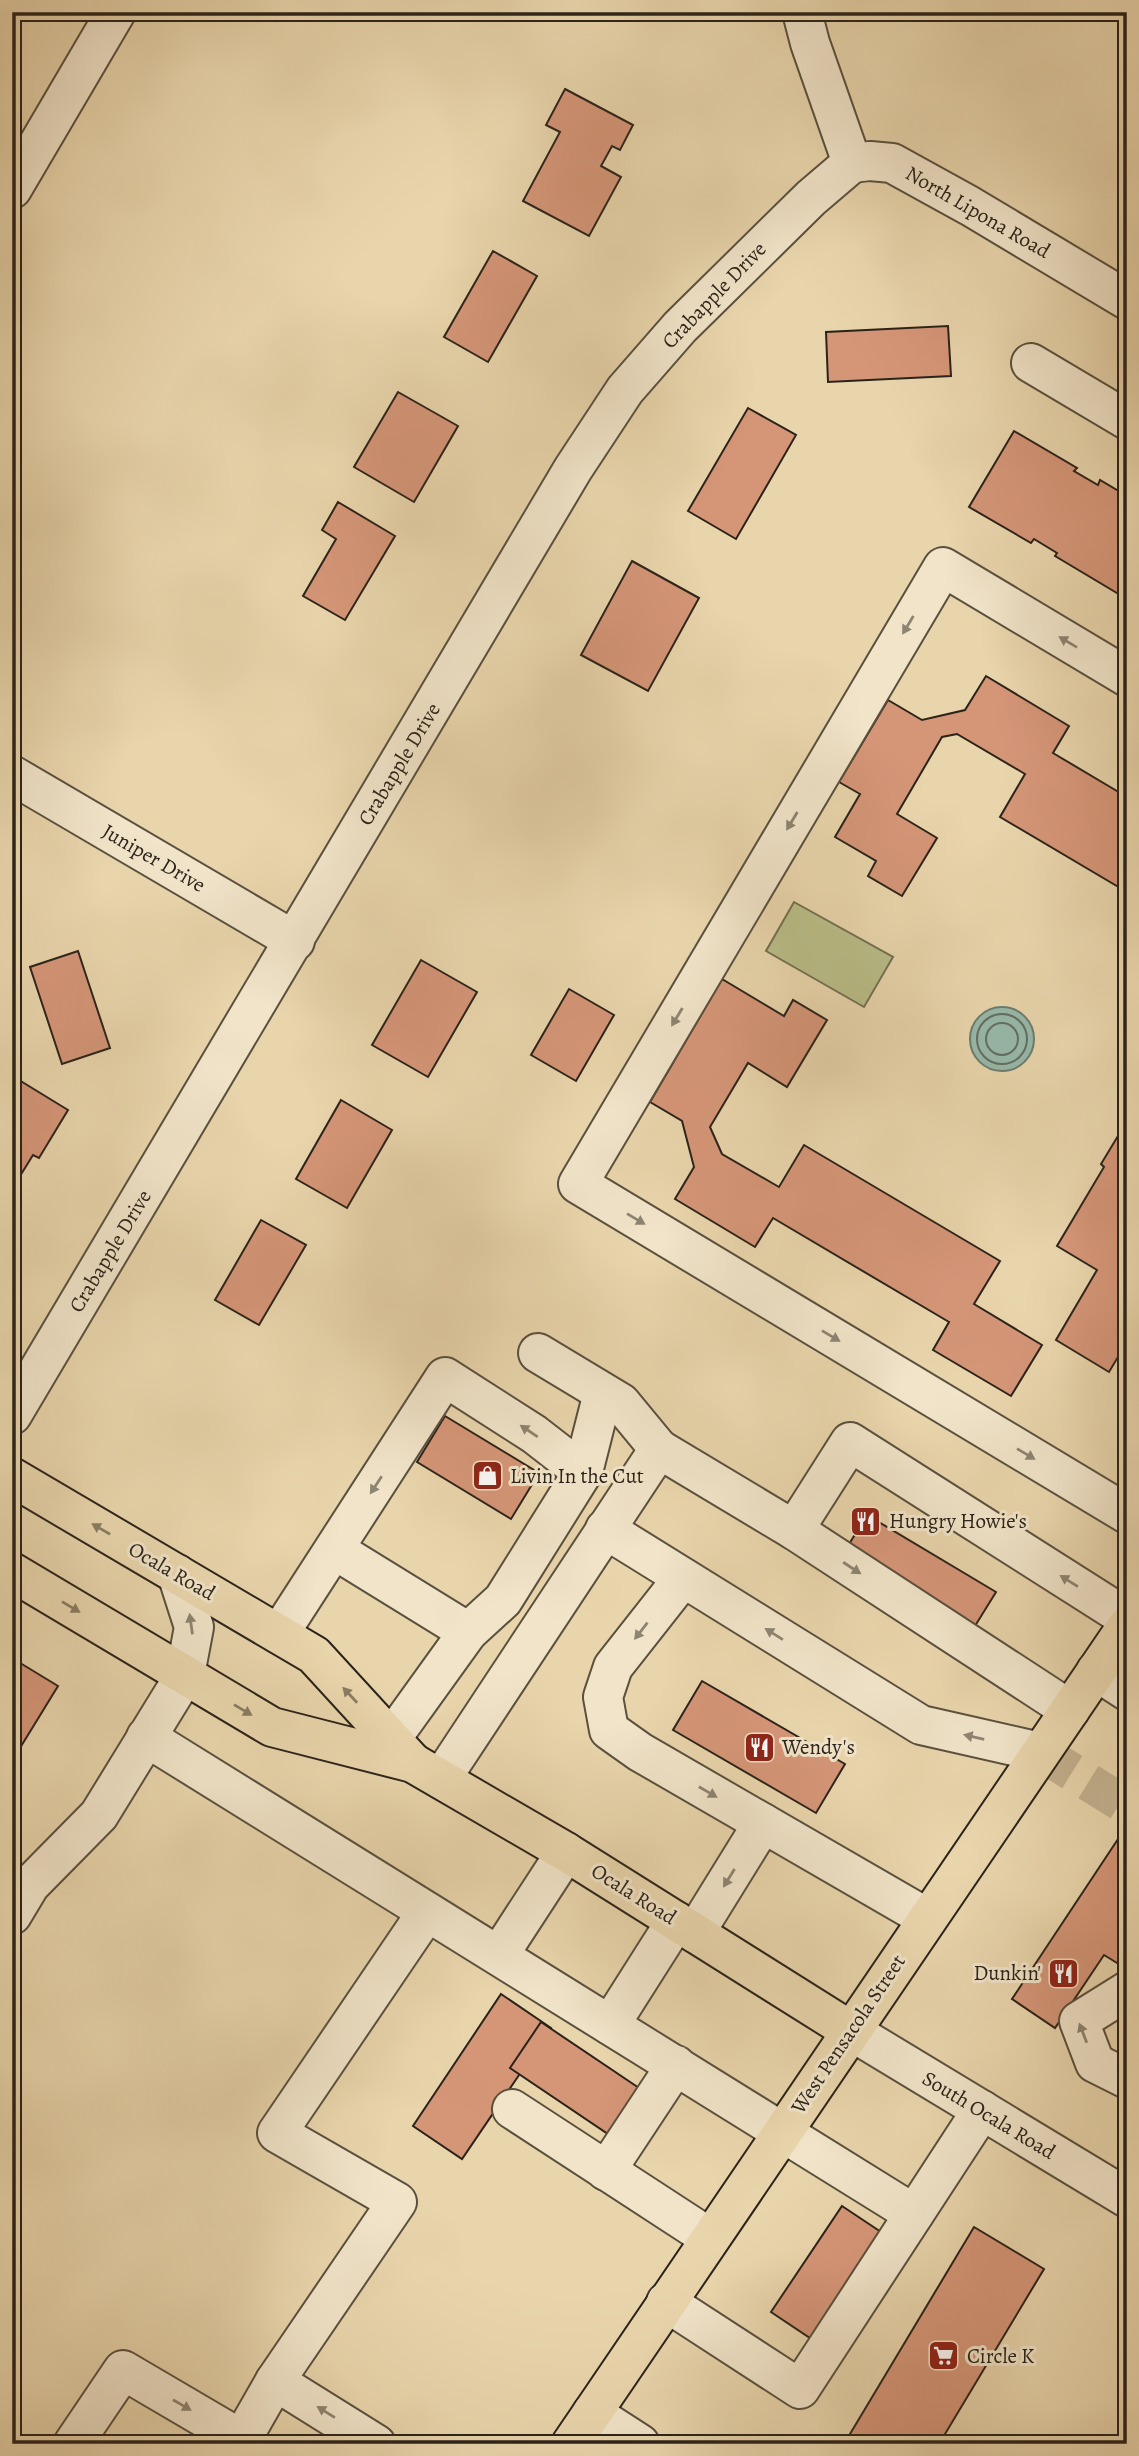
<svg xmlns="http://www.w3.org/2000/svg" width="1139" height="2456" font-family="Alegreya,serif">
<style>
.green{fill:#b9bd88;stroke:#727051;stroke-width:2}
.water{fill:#97b9aa;stroke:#6c7d70;stroke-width:2}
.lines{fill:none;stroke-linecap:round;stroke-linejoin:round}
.shore{stroke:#616e62;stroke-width:2}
.building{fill:#d59678;stroke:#2b231a;stroke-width:2}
.minor-tunnel{stroke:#c3b18f;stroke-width:38;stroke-dasharray:38 19;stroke-linecap:butt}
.minor-casing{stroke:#5a503e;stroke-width:42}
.major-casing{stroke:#2b231a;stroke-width:42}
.minor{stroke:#f1e4c9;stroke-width:38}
.major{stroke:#e9d5ac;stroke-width:38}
.oneway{fill:#8e8472}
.oneway2{fill:#8a7c63}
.labels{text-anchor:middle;stroke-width:6;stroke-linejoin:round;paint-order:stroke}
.street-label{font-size:21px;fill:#2b231a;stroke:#f1e4c9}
.poi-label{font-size:21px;fill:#2b231a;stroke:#f1e4c9;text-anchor:start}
</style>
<rect width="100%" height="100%" fill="#e9d5ac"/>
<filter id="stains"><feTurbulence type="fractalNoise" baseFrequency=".00286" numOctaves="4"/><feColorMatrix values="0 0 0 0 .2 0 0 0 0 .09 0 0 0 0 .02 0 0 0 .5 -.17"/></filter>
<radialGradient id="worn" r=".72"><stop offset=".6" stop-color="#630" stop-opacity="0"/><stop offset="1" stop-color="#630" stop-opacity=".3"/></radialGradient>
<!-- green -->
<path class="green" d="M794 902 893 957 864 1007 766 951Z"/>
<!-- water -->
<circle class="water" cx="1002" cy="1039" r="32"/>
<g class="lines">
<!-- shore -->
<g class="shore">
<circle cx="1002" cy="1039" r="25"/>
<circle cx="1002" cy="1039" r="16"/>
</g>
</g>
<!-- building -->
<g class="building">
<path d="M565 89 633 125 620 150 612 146 601 166 621 177 589 236 523 201 560 132 546 125Z"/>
<path d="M1127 172V189L1119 184Z"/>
<path d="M493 251 537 276 488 362 444 337Z"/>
<path d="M948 326 951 376 828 382 826 332Z"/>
<path d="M398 392 458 426 414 502 354 467Z"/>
<path d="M748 408 796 435 736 539 688 511Z"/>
<path d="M1014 431 1077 468 1074 471 1098 485 1100 480 1127 496V599L1055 556 1057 553 1034 539 1031 543 969 507Z"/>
<path d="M338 502 395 536 345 620 303 596 336 539 322 530Z"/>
<path d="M632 561 699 598 648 691 581 655Z"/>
<path d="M986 676 1069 726 1053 753 1127 797V892L1000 817 1025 774 957 734 942 737 897 814 937 838 902 896 868 876 876 861 835 837 860 794 839 782 888 700 922 720 965 710Z"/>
<path d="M78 951 110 1048 62 1064 30 967Z"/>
<path d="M421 960 477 992 428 1077 372 1045Z"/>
<path d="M722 979 784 1016 793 1000 827 1020 787 1087 748 1063 710 1127 722 1154 779 1187 804 1145 1000 1261 974 1304 1042 1345 1011 1396 933 1350 949 1322 773 1218 755 1247 675 1199 694 1167 682 1121 650 1102Z"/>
<path d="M569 989 614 1015 576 1081 531 1055Z"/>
<path d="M19 1080 68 1110 39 1158 33 1155 12 1189V1091Z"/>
<path d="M341 1100 392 1130 347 1208 296 1179Z"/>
<path d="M1127 1121V1342L1109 1372 1056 1340 1097 1270 1057 1246 1104 1167 1101 1164Z"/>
<path d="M261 1220 306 1245 259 1325 215 1300Z"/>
<path d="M445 1416 539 1473 511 1519 417 1462Z"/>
<path d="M867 1515 996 1592 975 1626 846 1549Z"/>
<path d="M12 1658 58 1686 12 1761Z"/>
<path d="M702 1681 845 1764 816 1813 673 1730Z"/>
<path d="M1126 1827 1127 1969 1104 1955 1055 2028 1012 1999Z"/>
<path d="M501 1994 551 2028 462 2159 413 2126Z"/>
<path d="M541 2022 642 2090 611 2136 510 2068Z"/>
<path d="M842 2206 881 2232 810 2338 771 2312Z"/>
<path d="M974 2227 1044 2269 939 2444H844Z"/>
</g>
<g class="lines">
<!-- minor-tunnel -->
<path class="minor-tunnel" d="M1040 1752 1127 1806"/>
<defs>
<g id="minor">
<path d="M802 12 810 43 852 163"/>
<path d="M852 163 870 161 892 163 970 206 1127 300"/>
<path d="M12 189 116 12"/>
<path d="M1031 363 1127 420"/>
<path d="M1127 677 943 567 578 1184 1127 1514"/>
<path d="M12 775 295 941"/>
<path d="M538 1353 621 1403 659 1449"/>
<path d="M12 1415 573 469 625 390 680 327 811 198 852 163"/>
<path d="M605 1529 921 1725 1040 1752"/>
<path d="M794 1530 850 1442 1127 1618"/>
<path d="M335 1550 468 1632"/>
<path d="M683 1578 613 1667 603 1697 609 1730 640 1752 927 1918"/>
<path d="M279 1634 445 1377 534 1434 583 1472"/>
<path d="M1096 1671 1127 1691"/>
<path d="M146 1737 914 2214"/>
<path d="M391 1739 468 1632 503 1600 583 1472 603 1393"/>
<path d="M441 1779 659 1449 794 1530 1070 1710"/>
<path d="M12 1915 30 1885 99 1815 185 1675 194 1627 177 1574"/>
<path d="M695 1933 763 1823"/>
<path d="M499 1955 566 1852"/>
<path d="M1127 1991 1079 2021 1095 2063 1127 2079"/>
<path d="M610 2025 676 1921"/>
<path d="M851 2031 1127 2198"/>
<path d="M512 2109 710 2238"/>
<path d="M606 2171 676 2065"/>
<path d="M666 2302 800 2389 982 2110"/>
<path d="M275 2381 376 2444"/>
<path d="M592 2413 640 2444"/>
<path d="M73 2444 123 2370 249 2444"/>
<path d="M239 2444 275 2381 397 2202 277 2133 427 1912"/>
</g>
<g id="major">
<path d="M12 1477 314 1655 413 1763"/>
<path d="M12 1572 272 1727 413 1763 566 1852 851 2031"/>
<path d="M571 2444 1127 1626"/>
</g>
</defs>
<!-- minor casing -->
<use href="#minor" class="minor-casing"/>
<!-- major casing -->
<use href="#major" class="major-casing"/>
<!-- minor -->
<use href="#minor" class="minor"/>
<!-- major -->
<use href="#major" class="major"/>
</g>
<!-- one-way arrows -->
<defs><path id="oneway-solid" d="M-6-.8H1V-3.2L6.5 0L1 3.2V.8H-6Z" transform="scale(1.75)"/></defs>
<g class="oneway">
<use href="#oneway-solid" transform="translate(908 625) rotate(121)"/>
<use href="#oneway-solid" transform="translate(1068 642) rotate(-149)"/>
<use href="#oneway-solid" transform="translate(792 821) rotate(121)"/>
<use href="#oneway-solid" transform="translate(677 1017) rotate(121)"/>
<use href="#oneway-solid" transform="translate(636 1219) rotate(31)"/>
<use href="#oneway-solid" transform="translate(831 1336) rotate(31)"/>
<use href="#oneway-solid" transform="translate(529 1431) rotate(-146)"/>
<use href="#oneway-solid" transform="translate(1026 1454) rotate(31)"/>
<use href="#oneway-solid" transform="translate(376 1485) rotate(123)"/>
<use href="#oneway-solid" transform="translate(852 1568) rotate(33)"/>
<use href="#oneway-solid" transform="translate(1069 1581) rotate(-148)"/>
<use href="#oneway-solid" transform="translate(191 1624) rotate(-98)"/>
<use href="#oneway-solid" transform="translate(641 1631) rotate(128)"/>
<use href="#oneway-solid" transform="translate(774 1634) rotate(-148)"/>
<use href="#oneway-solid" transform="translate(974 1737) rotate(-167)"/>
<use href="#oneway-solid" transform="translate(708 1792) rotate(30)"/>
<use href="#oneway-solid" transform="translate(729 1878) rotate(122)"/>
<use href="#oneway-solid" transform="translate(1083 2033) rotate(-111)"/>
<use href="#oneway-solid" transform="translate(182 2405) rotate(30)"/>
<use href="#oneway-solid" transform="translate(326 2412) rotate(-148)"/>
</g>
<g class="oneway2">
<use href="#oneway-solid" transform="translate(101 1529) rotate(-150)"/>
<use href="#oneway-solid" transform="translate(71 1607) rotate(31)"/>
<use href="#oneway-solid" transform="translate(350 1695) rotate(-133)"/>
<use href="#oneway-solid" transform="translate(243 1710) rotate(31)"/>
</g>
<!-- icons -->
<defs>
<symbol id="shop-square" viewBox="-11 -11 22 22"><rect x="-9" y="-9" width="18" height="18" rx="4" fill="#8f2418" stroke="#f1e4c9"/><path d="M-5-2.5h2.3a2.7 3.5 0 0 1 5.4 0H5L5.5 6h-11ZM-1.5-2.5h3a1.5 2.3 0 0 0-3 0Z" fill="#fff"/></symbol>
<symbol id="restaurant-square" viewBox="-11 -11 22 22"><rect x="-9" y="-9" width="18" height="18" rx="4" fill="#8f2418" stroke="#f1e4c9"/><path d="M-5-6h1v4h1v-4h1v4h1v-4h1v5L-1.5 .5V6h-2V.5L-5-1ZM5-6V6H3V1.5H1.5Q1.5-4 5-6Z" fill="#fff"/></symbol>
<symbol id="supermarket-square" viewBox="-11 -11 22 22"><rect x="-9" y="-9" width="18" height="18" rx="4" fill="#8f2418" stroke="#f1e4c9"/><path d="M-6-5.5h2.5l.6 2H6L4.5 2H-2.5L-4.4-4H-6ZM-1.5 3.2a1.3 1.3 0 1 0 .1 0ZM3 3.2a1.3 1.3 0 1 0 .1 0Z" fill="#fff"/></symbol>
</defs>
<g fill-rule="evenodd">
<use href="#shop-square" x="470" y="1458" width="35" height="35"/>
<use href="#restaurant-square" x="848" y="1504" width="35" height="35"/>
<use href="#restaurant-square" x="742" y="1730" width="35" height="35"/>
<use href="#restaurant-square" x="1046" y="1956" width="35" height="35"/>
<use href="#supermarket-square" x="926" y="2338" width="35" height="35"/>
</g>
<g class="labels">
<!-- street labels -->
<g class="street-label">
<text transform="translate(978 212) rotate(30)" y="7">North Lipona Road</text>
<text transform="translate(714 295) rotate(-46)" y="7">Crabapple Drive</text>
<text transform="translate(399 764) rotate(-59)" y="7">Crabapple Drive</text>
<text transform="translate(154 858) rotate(30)" y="7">Juniper Drive</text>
<text transform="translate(110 1251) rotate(-59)" y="7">Crabapple Drive</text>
<text transform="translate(172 1571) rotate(30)" y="7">Ocala Road</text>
<text transform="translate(634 1894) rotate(32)" y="7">Ocala Road</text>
<text transform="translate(848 2034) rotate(-56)" y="7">West Pensacola Street</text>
<text transform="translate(989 2115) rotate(31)" y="7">South Ocala Road</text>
</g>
<!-- poi labels -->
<g class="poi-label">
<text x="510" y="1483">Livin In the Cut</text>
<text x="889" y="1528">Hungry Howie's</text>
<text x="782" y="1754">Wendy's</text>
<text x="1041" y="1980" text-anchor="end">Dunkin'</text>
<text x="967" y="2363">Circle K</text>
</g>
</g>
<!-- margin -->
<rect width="1139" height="2456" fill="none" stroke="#e9d5ac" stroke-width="42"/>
<rect x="14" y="14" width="1111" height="2428" fill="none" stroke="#2b231a" stroke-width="3.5"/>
<rect x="21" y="21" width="1097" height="2414" fill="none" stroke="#2b231a" stroke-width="2"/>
<rect width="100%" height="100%" filter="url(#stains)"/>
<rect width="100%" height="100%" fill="url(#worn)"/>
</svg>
